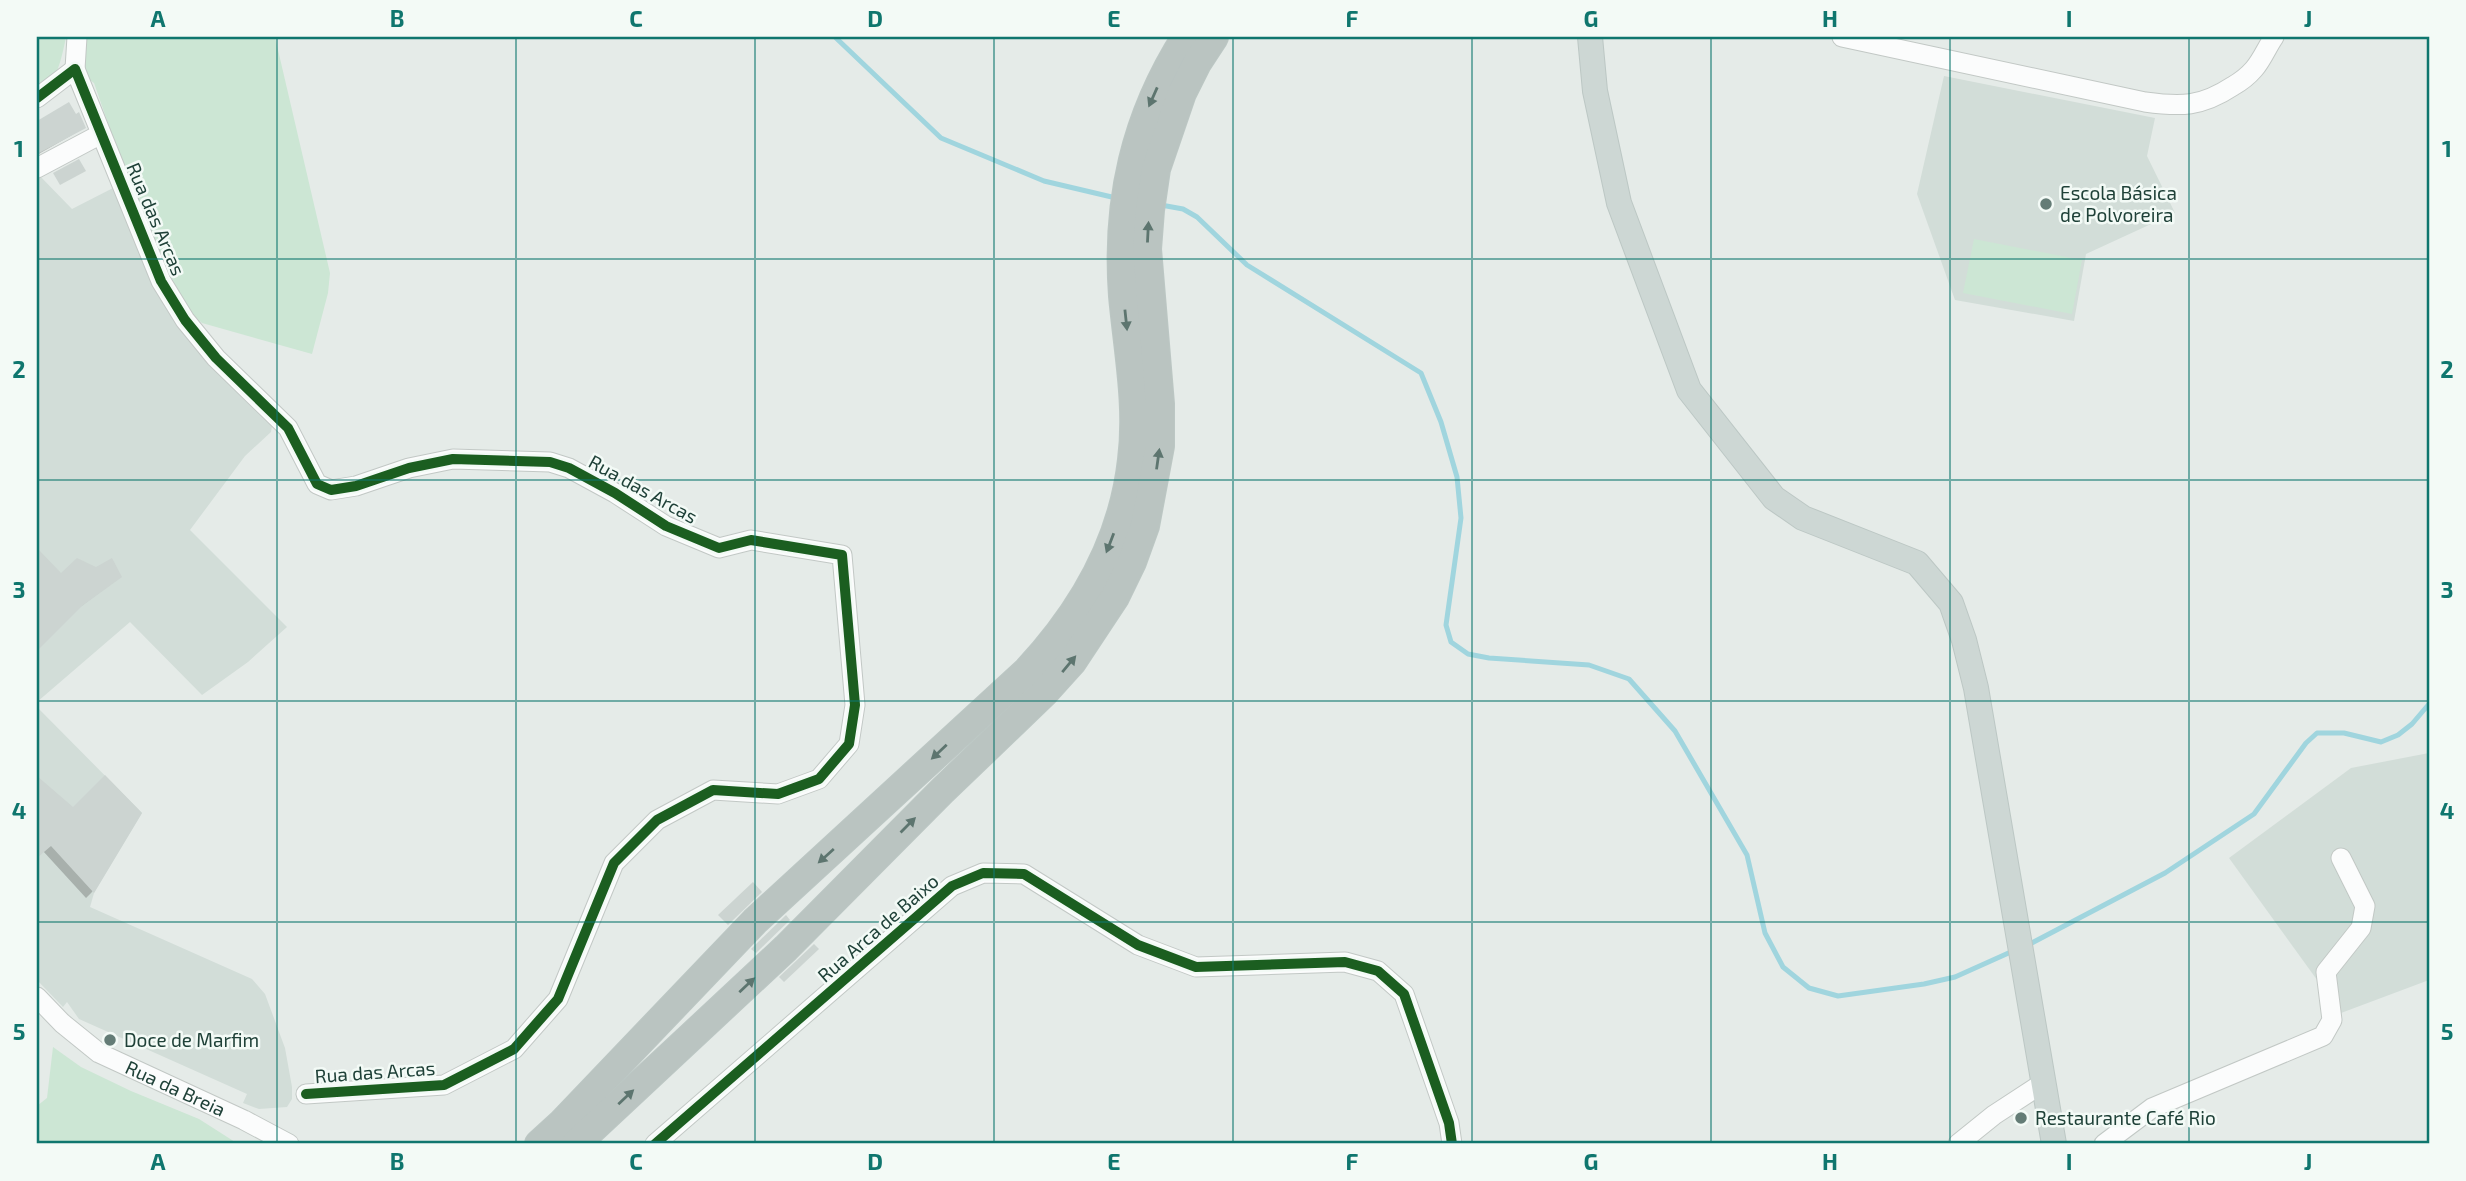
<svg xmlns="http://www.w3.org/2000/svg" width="2466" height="1181" font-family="'Exo 2',sans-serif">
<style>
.built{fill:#d2ddd8}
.green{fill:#cce6d4}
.shadow{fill:#0003}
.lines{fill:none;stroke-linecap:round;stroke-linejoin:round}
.stream{stroke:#a0d5de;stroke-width:5}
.building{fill:#ccd4d1}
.minor-casing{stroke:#c2c8c5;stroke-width:21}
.major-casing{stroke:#bcc7c4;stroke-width:26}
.highway-casing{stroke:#bcc7c4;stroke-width:30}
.minor{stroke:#fbfcfc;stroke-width:19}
.major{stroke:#cdd7d4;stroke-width:24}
.highway{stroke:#bac4c1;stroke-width:28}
.cycleway-casing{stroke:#f3faf6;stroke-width:15}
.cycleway{stroke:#1b5e20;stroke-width:10}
.oneway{fill:#5d756f}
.grid{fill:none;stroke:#0f766e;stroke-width:2;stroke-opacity:0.55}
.poi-dot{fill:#647c76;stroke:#f3faf6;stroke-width:2.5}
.labels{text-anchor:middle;stroke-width:5;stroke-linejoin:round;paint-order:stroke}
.poi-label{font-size:19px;fill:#1f4138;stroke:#f3faf6;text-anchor:start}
.street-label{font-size:19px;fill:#1f4138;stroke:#f3faf6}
.neatline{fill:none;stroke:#0f766e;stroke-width:2.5}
.grid-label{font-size:23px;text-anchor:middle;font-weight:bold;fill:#0f766e}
</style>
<rect width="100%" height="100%" fill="#e5ebe8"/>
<!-- built -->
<g class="built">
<path d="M1944 76 2155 118 2147 156 2175 213 2086 254 2074 321 1955 300 1917 194Z"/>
<path d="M37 173 72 209 113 188 158 292 273 420 271 432 245 456 190 530 287 627 248 662 202 695 130 622 37 702Z"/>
<path d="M37 707 142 813 94 893 90 907 252 979 265 994 285 1048 292 1087V1099L287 1107 259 1109 243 1103 247 1094 79 1019 67 1002 63 1007 37 980Z"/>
<path d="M2429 753V980L2341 1013 2229 858 2351 768Z"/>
</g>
<!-- green -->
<g class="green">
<path d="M37 37H66C62 57 56 86 37 98Z"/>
<path d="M77 37H275L330 273 328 293 312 354 202 323 188 311 143 224 94 83 75 69Z"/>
<path d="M1974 239 2082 260 2072 314 1963 293Z"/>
<path d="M53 1047 81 1067 131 1091 199 1119 235 1142 236 1144H37V1106L47 1098Z"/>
</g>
<!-- shadow -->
<g class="shadow">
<path d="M68 104 84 128 37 155V123Z"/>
<path d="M37 550 61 576 120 577 72 613 37 649Z"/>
<path d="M37 779 73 809 140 813 92 892 86 898 43 851 37 856Z"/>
</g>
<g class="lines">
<!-- stream -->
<g class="stream">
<path d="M835 37 941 138 1044 181 1116 198"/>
<path d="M1161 205 1183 209 1197 217 1247 265 1421 373 1441 422 1457 477 1461 518 1446 625 1451 642 1468 654 1489 658 1589 665 1629 679 1675 731 1747 855 1765 933 1783 967 1809 988 1838 996 1924 984 1955 977 2013 951"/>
<path d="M2028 945 2165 873 2254 814 2306 743 2317 733H2344L2381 742 2398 735 2412 724 2429 704"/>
</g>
</g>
<!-- building -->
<g class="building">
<path d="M69 102 76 114 79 112 86 128 37 154V121Z"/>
<path d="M79 159 86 171 60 185 53 173Z"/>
<path d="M37 548 61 573 77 558 96 567 112 558 122 577 82 606 37 651Z"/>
<path d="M105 775 142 813 94 893 51 846 37 858V776L73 807Z"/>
<path d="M753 882 762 892 728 925 718 915Z"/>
<path d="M786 915 790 920 756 953 751 949Z"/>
<path d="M814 944 819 949 784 982 779 977Z"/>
</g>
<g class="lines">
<defs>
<g id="minor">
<path d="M1842 37 2145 102C2181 107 2201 107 2233 86 2240 82 2248 76 2254 69 2262 60 2267 47 2274 37"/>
<path d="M75 69 77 37"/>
<path d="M37 98 75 69 161 281 185 320 216 358 288 428 317 484 331 490 356 486 409 468 453 459 550 462 569 468 615 493 666 526 719 548 751 540 842 555 855 705 849 744 819 779 778 794 713 790 657 820 614 863 558 999 514 1049 444 1085 306 1094"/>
<path d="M37 168 101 134"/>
<path id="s1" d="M37 997 62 1023 99 1053 244 1120 289 1144"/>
<path d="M655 1144 952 886 983 873 1024 874 1138 945 1196 967 1345 962 1378 971 1404 994 1449 1123 1452 1144"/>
<path d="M1958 1144 1994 1115 2043 1083"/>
<path d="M2104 1144 2152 1108 2323 1036 2332 1020 2326 972 2361 928 2365 906 2341 858"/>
</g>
<path id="major" d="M1590 37 1595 91 1619 203 1689 390 1774 498 1803 518 1917 563 1951 603 1964 640 1976 688 2054 1144"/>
<g id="highway">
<path d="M539 1144 562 1123 755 921 1027 671C1082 612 1123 542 1132 460 1139 405 1128 351 1123 296 1116 201 1135 117 1186 37"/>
<path d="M576 1144 786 948 942 791 1044 693 1072 662 1115 597 1132 562 1145 526 1160 446V404L1147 249 1150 210 1156 169 1182 93 1197 63 1214 37"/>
</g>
</defs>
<!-- minor casing -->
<use href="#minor" class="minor-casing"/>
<!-- major casing -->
<use href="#major" class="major-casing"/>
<!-- highway casing -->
<use href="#highway" class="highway-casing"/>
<!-- minor -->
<use href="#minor" class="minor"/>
<!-- major -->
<use href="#major" class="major"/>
<!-- highway -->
<use href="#highway" class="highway"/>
<defs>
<g id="cycleway">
<path d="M37 98 75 69 161 281 185 320 216 358 288 428 317 484 331 490 356 486 409 468 453 459 550 462 569 468 615 493 666 526 719 548 751 540 842 555 855 705 849 744 819 779 778 794 713 790 657 820 614 863 558 999 514 1049 444 1085 306 1094"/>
<path d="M655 1144 952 886 983 873 1024 874 1138 945 1196 967 1345 962 1378 971 1404 994 1449 1123 1452 1144"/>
</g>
</defs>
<!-- cycleway casing -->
<use href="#cycleway" class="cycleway-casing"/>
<!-- cycleway -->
<use href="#cycleway" class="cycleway"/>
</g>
<!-- one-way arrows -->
<defs><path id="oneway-solid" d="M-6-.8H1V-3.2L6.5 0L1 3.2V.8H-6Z" transform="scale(1.75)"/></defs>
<g class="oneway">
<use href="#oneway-solid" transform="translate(1153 97) rotate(114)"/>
<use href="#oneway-solid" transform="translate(1148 232) rotate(-87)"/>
<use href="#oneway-solid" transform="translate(1126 320) rotate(84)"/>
<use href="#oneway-solid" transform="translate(1158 459) rotate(-82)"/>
<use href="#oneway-solid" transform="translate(1110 543) rotate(111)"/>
<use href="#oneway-solid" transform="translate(1069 664) rotate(-50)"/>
<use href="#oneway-solid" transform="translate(939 752) rotate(137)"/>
<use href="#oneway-solid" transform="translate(908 825) rotate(-45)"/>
<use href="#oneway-solid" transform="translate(826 856) rotate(138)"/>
<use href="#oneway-solid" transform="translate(747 985) rotate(-43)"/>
<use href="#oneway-solid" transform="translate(626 1097) rotate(-43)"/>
</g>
<!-- grid -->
<path class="grid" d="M277 37V1144M516 37V1144M755 37V1144M994 37V1144M1233 37V1144M1472 37V1144M1711 37V1144M1950 37V1144M2189 37V1144M37 259H2429M37 480H2429M37 701H2429M37 922H2429"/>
<!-- markers -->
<g class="poi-dot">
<circle cx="2046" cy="204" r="7"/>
<circle cx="110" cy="1040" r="7"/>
<circle cx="2021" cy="1118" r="7"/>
</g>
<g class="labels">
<!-- poi labels -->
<g class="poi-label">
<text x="2060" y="200">Escola Básica<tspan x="2060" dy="22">de Polvoreira</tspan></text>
<text x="124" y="1047">Doce de Marfim</text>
<text x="2035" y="1125">Restaurante Café Rio</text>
</g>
<!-- street labels -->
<g class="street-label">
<text transform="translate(156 219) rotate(67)" y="7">Rua das Arcas</text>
<text transform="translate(643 489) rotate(29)" y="7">Rua das Arcas</text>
<text transform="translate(878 928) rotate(-41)" y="7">Rua Arca de Baixo</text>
<text transform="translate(375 1072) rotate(-4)" y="7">Rua das Arcas</text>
<text dy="7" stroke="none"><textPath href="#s1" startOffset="168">Rua da Breia</textPath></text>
</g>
</g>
<!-- border -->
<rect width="2466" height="1181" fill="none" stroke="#f3faf6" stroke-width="77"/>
<rect x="38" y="38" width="2390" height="1104" class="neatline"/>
<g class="grid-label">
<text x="158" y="27">A</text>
<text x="397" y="27">B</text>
<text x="636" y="27">C</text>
<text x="875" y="27">D</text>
<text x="1114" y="27">E</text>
<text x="1352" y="27">F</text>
<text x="1591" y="27">G</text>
<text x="1830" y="27">H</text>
<text x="2069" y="27">I</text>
<text x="2308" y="27">J</text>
<text x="19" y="157">1</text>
<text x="2447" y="157">1</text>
<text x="19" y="378">2</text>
<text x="2447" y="378">2</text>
<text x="19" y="598">3</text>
<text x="2447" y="598">3</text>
<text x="19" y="819">4</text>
<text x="2447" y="819">4</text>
<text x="19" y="1040">5</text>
<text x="2447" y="1040">5</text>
<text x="158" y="1170">A</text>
<text x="397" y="1170">B</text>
<text x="636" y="1170">C</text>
<text x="875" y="1170">D</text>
<text x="1114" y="1170">E</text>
<text x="1352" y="1170">F</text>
<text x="1591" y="1170">G</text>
<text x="1830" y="1170">H</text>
<text x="2069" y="1170">I</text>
<text x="2308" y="1170">J</text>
</g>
</svg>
